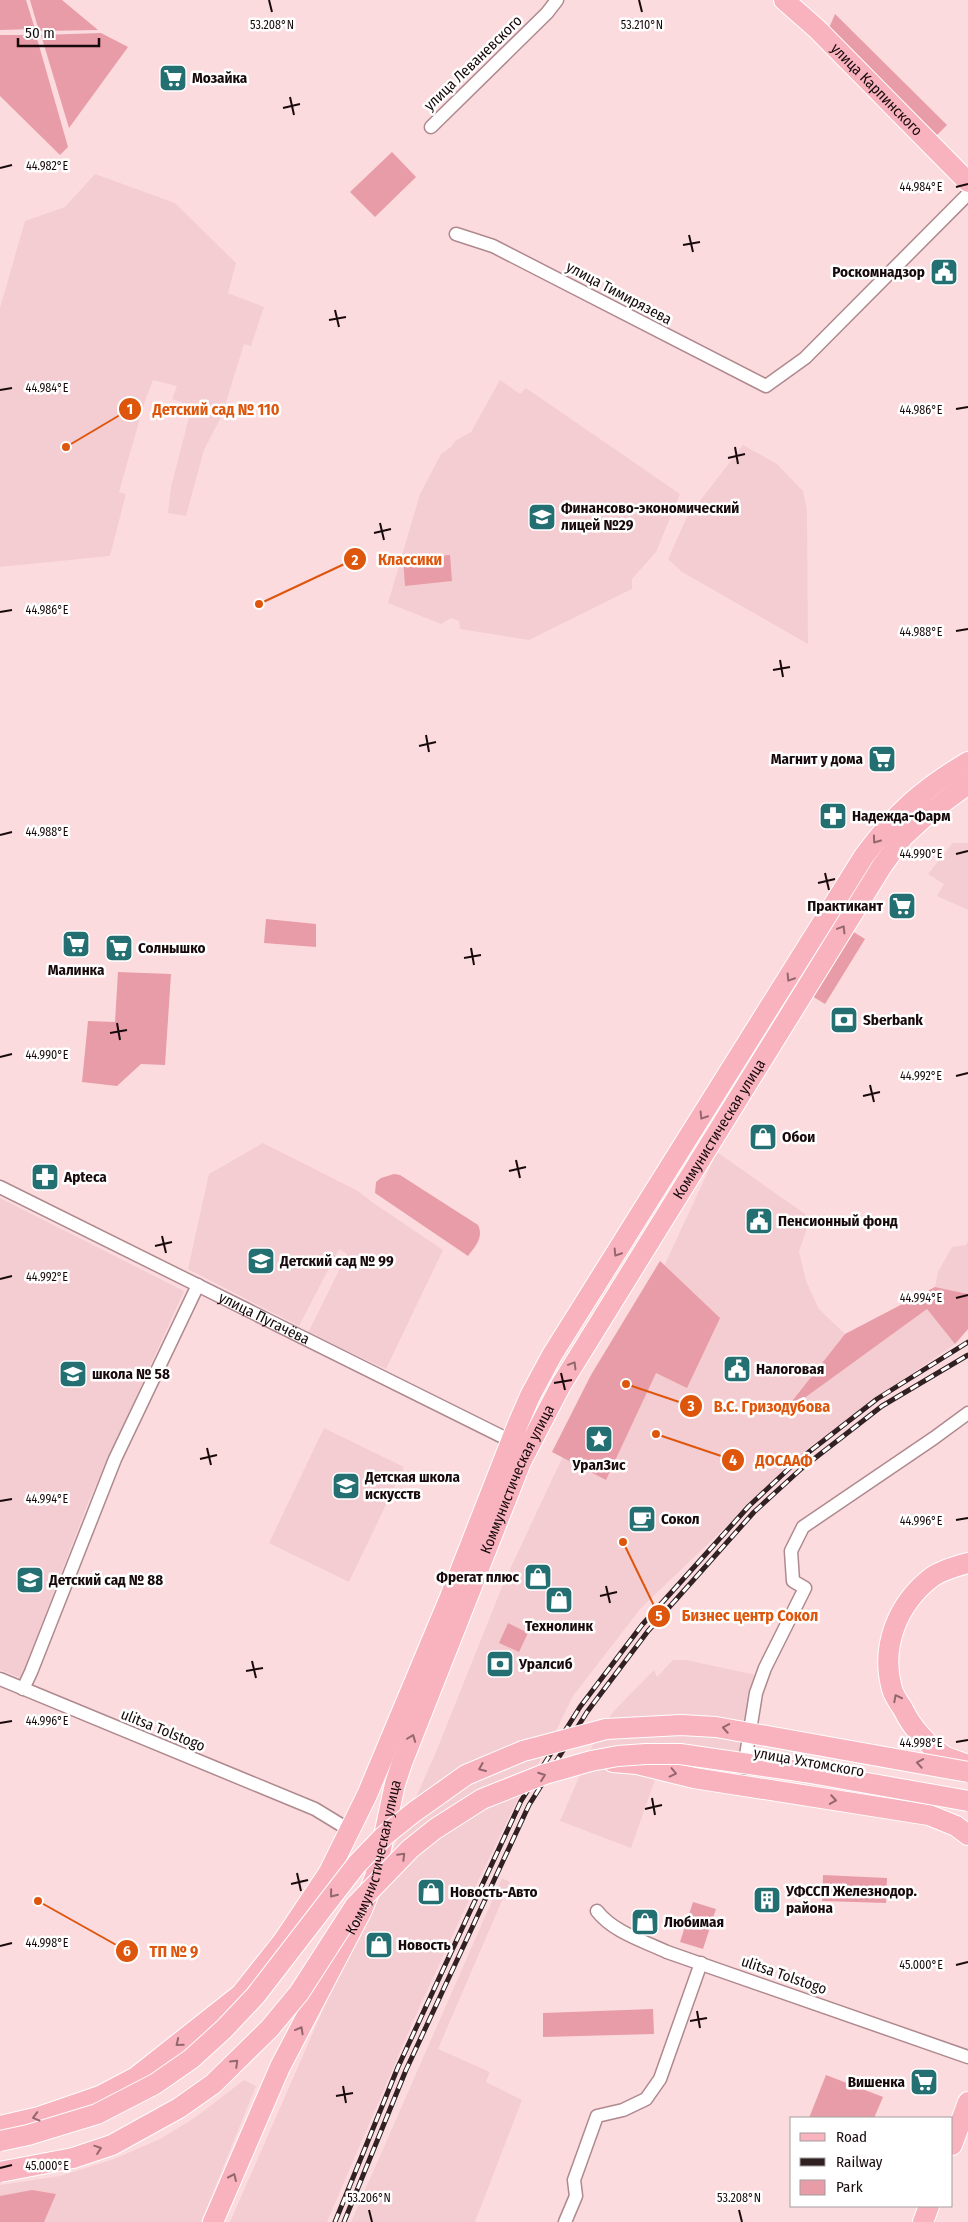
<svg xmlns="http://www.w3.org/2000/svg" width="968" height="2222" font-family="'Fira Sans Condensed',sans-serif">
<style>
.built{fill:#f4cdd2}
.green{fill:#e89ca7}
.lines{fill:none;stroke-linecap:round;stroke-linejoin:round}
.minor-casing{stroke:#af898e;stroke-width:15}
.primary-casing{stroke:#fff;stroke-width:22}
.minor{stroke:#fff;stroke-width:12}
.primary{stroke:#f9b3bf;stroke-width:20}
.rail-casing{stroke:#312123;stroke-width:5}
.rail{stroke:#fff;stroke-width:3;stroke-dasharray:9;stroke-linecap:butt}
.primary-bridge-casing{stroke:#fff;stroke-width:22;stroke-linecap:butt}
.primary-bridge{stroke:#f9b3bf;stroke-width:20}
.oneway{stroke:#94676e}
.ticks{fill:none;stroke:#180a0c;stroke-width:2}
.labels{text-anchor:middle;stroke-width:5;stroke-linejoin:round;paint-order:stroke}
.street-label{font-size:15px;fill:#180a0c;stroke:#fff}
.poi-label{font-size:15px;font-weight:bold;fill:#180a0c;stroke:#fff;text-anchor:start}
.ticks-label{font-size:12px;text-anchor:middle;fill:#180a0c;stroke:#fff;stroke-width:5;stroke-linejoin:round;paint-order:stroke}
.leader{fill:none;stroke:#de550c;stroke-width:2}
.callout-dot{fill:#de550c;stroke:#fff;stroke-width:2}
.mark-label{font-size:15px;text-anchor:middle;font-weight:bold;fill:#fff}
.callout-label{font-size:16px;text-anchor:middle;font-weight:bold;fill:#de550c;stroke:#fff;stroke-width:5;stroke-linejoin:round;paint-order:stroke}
</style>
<rect width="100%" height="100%" fill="#fcdbdf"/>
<!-- built -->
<g class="built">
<path d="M95 174 175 203 236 263 228 293 264 307 251 346 244 344 222 415 204 450 186 516 168 513 171 487 192 406 172 399 177 386 153 380 145 401 119 492 126 494 110 556 0 567V308L25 221 65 207Z"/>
<path d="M500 380 520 394 526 388 680 494 656 552 632 579V589L529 640 460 629 459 621 451 618 441 624 388 603 420 494 441 454 451 447 455 441 471 432Z"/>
<path d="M743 445 777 464 803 491 807 510 808 644 682 572 668 559 686 519Z"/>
<path d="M953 843H968V910L937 896 944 884 928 874Z"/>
<path d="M263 1143 358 1191 372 1202 443 1250 386 1369 308 1333 347 1254 339 1249 299 1326 188 1269 209 1174Z"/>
<path d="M717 1152 805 1214 807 1229 799 1251 806 1281 819 1309 845 1334 782 1413 927 1309 955 1344 876 1398 806 1450 641 1608 573 1696 554 1735 514 1807 468 1902 415 2017 327 2222H230L436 1752 504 1582 585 1409 647 1303Z"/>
<path d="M0 1198 184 1291 88 1503 21 1678 0 1670Z"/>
<path d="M968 1241V1294L935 1287 938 1272 952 1247 966 1245Z"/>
<path d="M324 1428 404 1467 349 1582 269 1543Z"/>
<path d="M673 1660H686L756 1675 739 1760 669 1754 657 1774 631 1848 560 1821 595 1740 613 1712 654 1670 657 1677Z"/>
<path d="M502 1878 510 1882 438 2049 490 2072 486 2082 522 2100 475 2222H351Z"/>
<path d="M244 2080 256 2086 201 2222H0V2185L60 2176 114 2159 160 2139 196 2117Z"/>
</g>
<!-- green -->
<g class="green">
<path d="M0 0H26L35 29 0 30Z"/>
<path d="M30 0H62L98 30 39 31Z"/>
<path d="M835 14 947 125 936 136 829 28Z"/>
<path d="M101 33 128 47 69 128 41 35Z"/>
<path d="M0 35H36L68 147 60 155 0 96Z"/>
<path d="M392 152 416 177 375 217 350 192Z"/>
<path d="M450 555 452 581 405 586 403 559Z"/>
<path d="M266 919 316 924V947L264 943Z"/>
<path d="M852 931 865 939 825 1004 812 996Z"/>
<path d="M118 972 171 974 165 1065 141 1064 117 1086 82 1082 88 1021 115 1022Z"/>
<path d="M394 1174 400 1175 478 1225C484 1237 475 1247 468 1256L375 1193 376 1182 381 1178Z"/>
<path d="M660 1261 720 1318 687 1388 656 1373 606 1480 552 1452 591 1375Z"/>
<path d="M935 1287 968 1294V1329L955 1344 927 1309 781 1415 845 1334Z"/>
<path d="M508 1623 528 1633 519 1652 499 1643Z"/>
<path d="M823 1875 887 1878 886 1903 822 1901Z"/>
<path d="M693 1902 716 1909 703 1949 680 1942Z"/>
<path d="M653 2009 654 2034 543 2037V2013Z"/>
<path d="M826 2075 883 2097 874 2118H809Z"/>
<path d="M32 2190 56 2194 44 2222H0V2196Z"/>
</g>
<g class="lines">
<defs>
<g id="minor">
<path d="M431 127 547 13 557 0"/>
<path d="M456 234 493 246 766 386 805 358 968 194"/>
<path id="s1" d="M0 1187 511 1441"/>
<path d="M0 1679 315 1809 351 1831"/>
<path d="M23 1689 31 1672 115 1459 198 1285"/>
<path d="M746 1768H744L756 1693 765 1668 805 1588 793 1581 791 1551 803 1527 934 1438 968 1413"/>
<path d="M597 1911C613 1932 644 1941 667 1952L968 2057"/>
<path d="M565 2222 576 2196 574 2180 597 2116 623 2110 646 2099 660 2079 701 1963"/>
</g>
<g id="primary">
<path id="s2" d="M784 0 817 29 968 182"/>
<path d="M968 1563C957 1566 942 1570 932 1577 898 1603 880 1646 892 1689 894 1696 899 1703 903 1709 912 1728 928 1746 946 1757 953 1760 961 1762 968 1765"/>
<path d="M613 1762 637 1764 694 1778 929 1815 956 1826 968 1835"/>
<path d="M0 2126 39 2117 100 2096 136 2077 241 1994 283 1941 329 1872 367 1795 450 1597 517 1426 530 1396 552 1355 864 856C897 812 921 790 968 762"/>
<path d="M952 2145 968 2102"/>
<path id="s3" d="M213 2222 280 2067 362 1910 375 1877 395 1784 402 1763 521 1462 561 1385 882 866 903 837 930 812 968 784"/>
<path d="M923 2222 929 2206"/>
</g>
</defs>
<!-- minor casing -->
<use href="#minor" class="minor-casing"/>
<!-- primary casing -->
<use href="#primary" class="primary-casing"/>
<!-- minor -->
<use href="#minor" class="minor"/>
<!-- primary -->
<use href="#primary" class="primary"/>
<defs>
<g id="rail">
<path d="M335 2222 398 2067 521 1801 580 1707 642 1625 749 1506 796 1462 877 1399 968 1342"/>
<path d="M344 2222 406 2070 529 1805 587 1712 648 1631 754 1512 801 1469 882 1406 968 1355"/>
</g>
</defs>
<!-- rail casing -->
<use href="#rail" class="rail-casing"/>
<!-- rail -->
<use href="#rail" class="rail"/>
<defs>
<g id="primary-bridge">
<path d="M0 2141 28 2135 97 2114 155 2084 191 2059 224 2029 256 1995 357 1864 384 1836 414 1812 466 1775 523 1751 606 1729 681 1725 716 1727 968 1772"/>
<path d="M0 2172 73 2158 112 2145 179 2108 213 2084 270 2028 299 1993 355 1906 410 1849 435 1829 482 1799 545 1774 591 1761 618 1756 646 1754H680L805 1772 968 1801"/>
</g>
</defs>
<!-- primary-bridge casing -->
<use href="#primary-bridge" class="primary-bridge-casing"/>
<!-- primary-bridge -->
<use href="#primary-bridge" class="primary-bridge"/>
</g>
<!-- one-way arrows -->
<defs><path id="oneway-chevron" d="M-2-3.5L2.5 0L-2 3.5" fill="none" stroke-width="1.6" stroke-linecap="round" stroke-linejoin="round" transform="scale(1.25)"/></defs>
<g class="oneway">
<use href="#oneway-chevron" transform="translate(876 840) rotate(126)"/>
<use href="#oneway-chevron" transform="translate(842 929) rotate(-59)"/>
<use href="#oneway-chevron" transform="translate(790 978) rotate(122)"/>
<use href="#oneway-chevron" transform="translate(703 1116) rotate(122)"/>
<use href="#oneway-chevron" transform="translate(617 1253) rotate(122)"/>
<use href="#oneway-chevron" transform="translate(573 1365) rotate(-59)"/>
<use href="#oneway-chevron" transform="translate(897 1698) rotate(-117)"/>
<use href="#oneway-chevron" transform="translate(726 1728) rotate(-170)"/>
<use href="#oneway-chevron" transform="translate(412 1738) rotate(-69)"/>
<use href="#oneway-chevron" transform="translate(920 1763) rotate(-170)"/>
<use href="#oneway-chevron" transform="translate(482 1768) rotate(157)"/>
<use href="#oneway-chevron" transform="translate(673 1773) rotate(13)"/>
<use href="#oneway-chevron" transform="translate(542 1776) rotate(-20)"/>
<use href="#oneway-chevron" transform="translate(833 1800) rotate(9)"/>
<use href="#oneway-chevron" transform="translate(402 1856) rotate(-45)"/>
<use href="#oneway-chevron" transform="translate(333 1894) rotate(129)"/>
<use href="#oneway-chevron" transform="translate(300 2030) rotate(-61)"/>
<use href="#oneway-chevron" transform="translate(179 2043) rotate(141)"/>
<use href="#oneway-chevron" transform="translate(235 2063) rotate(-44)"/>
<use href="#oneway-chevron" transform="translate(36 2117) rotate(165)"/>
<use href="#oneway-chevron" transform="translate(98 2149) rotate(-19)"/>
<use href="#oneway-chevron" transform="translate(233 2177) rotate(-66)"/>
</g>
<!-- ticks -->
<path class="ticks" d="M269 0 272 12M639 0 642 12M290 97 294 115M283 108 300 104M0 168 12 165M956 187 968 184M689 235 693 252M683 245 700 242M335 310 339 327M329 320 346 317M0 390 12 388M956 409 968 407M735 447 738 464M728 458 745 454M380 523 384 540M374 533 391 529M0 612 12 610M956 631 968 629M780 660 783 677M773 670 790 667M426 735 429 752M419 746 436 742M0 835 12 832M956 854 968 851M825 873 829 890M818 883 835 879M471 948 474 965M464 958 481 955M117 1023 120 1040M110 1033 127 1030M0 1057 12 1054M956 1076 968 1073M870 1085 874 1102M863 1096 880 1092M516 1160 520 1178M509 1171 526 1167M162 1236 166 1253M155 1246 172 1242M0 1279 12 1276M956 1298 968 1295M561 1373 565 1390M554 1383 572 1380M207 1448 211 1465M200 1459 217 1455M0 1501 12 1499M956 1520 968 1518M606 1586 610 1603M600 1596 617 1592M252 1661 256 1678M246 1671 263 1668M0 1723 12 1721M956 1742 968 1740M652 1798 655 1815M645 1809 662 1805M297 1873 301 1891M291 1884 308 1880M0 1946 12 1943M956 1965 968 1962M697 2011 700 2028M690 2021 707 2018M343 2086 346 2103M336 2096 353 2093M0 2168 12 2165M369 2210 372 2222M739 2210 742 2222"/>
<!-- icons -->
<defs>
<symbol id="supermarket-square" viewBox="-11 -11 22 22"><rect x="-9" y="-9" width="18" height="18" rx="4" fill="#246f72" stroke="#fff"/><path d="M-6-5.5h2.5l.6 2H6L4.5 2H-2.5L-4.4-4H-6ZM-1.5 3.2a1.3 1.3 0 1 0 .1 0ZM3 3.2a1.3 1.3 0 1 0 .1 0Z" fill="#fff"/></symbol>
<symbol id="civic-square" viewBox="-11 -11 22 22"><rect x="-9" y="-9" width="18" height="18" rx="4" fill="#246f72" stroke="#fff"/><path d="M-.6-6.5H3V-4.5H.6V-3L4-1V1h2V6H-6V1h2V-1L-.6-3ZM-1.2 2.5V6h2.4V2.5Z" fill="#fff"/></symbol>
<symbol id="school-square" viewBox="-11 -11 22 22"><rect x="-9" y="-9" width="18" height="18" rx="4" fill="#246f72" stroke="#fff"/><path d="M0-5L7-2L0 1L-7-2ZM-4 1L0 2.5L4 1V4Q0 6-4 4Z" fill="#fff"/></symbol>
<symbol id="pharmacy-square" viewBox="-11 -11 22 22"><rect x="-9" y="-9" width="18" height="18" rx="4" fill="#246f72" stroke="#fff"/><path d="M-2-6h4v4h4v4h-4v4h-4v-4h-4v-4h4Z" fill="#fff"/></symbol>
<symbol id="bank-square" viewBox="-11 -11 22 22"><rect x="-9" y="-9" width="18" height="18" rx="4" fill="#246f72" stroke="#fff"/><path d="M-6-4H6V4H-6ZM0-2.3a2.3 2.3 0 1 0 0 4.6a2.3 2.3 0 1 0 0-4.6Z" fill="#fff"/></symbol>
<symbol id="shop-square" viewBox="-11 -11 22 22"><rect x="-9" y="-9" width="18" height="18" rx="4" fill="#246f72" stroke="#fff"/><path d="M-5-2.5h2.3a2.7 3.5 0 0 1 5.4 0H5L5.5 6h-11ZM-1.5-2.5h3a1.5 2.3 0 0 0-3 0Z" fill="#fff"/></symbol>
<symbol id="sight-square" viewBox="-11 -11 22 22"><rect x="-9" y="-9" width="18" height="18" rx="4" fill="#246f72" stroke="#fff"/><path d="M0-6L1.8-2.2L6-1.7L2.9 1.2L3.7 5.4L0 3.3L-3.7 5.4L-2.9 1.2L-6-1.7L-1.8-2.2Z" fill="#fff"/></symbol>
<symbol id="cafe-square" viewBox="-11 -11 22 22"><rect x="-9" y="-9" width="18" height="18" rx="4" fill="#246f72" stroke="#fff"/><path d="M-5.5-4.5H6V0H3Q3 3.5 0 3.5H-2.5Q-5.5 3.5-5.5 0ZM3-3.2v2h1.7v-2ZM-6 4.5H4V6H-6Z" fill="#fff"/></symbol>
<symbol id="building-square" viewBox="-11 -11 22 22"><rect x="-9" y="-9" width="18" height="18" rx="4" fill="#246f72" stroke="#fff"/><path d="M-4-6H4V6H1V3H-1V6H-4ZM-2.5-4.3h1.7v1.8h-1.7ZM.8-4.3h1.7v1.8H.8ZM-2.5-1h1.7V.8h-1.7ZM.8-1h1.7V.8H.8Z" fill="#fff"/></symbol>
</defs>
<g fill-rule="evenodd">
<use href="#supermarket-square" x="157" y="62" width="32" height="32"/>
<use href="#civic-square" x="928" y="256" width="32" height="32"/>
<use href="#school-square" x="526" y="501" width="32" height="32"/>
<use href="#supermarket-square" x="866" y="743" width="32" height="32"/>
<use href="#pharmacy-square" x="817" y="800" width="32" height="32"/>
<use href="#supermarket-square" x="886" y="890" width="32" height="32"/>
<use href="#supermarket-square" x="60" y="928" width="32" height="32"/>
<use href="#supermarket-square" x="103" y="932" width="32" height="32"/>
<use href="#bank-square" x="828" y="1004" width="32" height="32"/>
<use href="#shop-square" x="747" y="1121" width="32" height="32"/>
<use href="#pharmacy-square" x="29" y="1161" width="32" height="32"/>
<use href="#civic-square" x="743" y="1205" width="32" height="32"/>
<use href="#school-square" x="245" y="1245" width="32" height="32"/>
<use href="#civic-square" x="721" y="1353" width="32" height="32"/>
<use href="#school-square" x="57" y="1358" width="32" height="32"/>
<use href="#sight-square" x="583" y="1423" width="32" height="32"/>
<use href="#school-square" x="330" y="1470" width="32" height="32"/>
<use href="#cafe-square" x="626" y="1503" width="32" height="32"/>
<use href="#shop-square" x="522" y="1561" width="32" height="32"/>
<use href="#school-square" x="14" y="1564" width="32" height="32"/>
<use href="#shop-square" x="543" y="1584" width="32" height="32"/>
<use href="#bank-square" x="484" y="1648" width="32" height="32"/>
<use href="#shop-square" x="415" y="1876" width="32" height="32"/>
<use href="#building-square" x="751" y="1884" width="32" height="32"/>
<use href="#shop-square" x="629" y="1906" width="32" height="32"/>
<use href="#shop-square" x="363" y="1929" width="32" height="32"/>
<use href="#supermarket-square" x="908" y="2066" width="32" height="32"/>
</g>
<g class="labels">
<!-- street labels -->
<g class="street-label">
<text transform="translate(473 63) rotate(-44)" y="5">улица Леваневского</text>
<text dy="5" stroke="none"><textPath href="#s2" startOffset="129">улица Карпинского</textPath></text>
<text transform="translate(619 293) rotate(28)" y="5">улица Тимирязева</text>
<text dy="5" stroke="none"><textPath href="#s3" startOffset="1210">Коммунистическая улица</textPath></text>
<text dy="5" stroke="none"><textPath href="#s1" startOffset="295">улица Пугачёва</textPath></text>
<text dy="5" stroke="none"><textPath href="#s3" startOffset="805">Коммунистическая улица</textPath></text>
<text transform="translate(163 1730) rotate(22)" y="5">ulitsa Tolstogo</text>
<text transform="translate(809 1762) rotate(10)" y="5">улица Ухтомского</text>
<text dy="5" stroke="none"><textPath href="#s3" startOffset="400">Коммунистическая улица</textPath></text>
<text transform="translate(784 1975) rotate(19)" y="5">ulitsa Tolstogo</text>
</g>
<!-- poi labels -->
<g class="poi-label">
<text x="192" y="83">Мозайка</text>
<text x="925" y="277" text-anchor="end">Роскомнадзор</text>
<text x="561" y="513">Финансово-экономический<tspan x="561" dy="17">лицей №29</tspan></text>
<text x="863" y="764" text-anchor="end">Магнит у дома</text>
<text x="852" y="821">Надежда-Фарм</text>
<text x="883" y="911" text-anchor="end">Практикант</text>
<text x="138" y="953">Солнышко</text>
<text x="76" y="975" text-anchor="middle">Малинка</text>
<text x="863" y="1025">Sberbank</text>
<text x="782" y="1142">Обои</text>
<text x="64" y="1182">Apteca</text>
<text x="778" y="1226">Пенсионный фонд</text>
<text x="280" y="1266">Детский сад № 99</text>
<text x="756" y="1374">Налоговая</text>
<text x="92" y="1379">школа № 58</text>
<text x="599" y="1470" text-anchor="middle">УралЗис</text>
<text x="365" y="1482">Детская школа<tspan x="365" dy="17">искусств</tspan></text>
<text x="661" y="1524">Сокол</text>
<text x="519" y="1582" text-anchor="end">Фрегат плюс</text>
<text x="49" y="1585">Детский сад № 88</text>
<text x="559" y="1631" text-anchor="middle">Технолинк</text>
<text x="519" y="1669">Уралсиб</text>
<text x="786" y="1896">УФССП Железнодор.<tspan x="786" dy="17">района</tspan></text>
<text x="450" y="1897">Новость-Авто</text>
<text x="664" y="1927">Любимая</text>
<text x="398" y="1950">Новость</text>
<text x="905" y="2087" text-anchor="end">Вишенка</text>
</g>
</g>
<g class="ticks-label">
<text x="272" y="29">53.208°N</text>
<text x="642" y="29">53.210°N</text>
<text x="47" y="170">44.982°E</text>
<text x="921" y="191">44.984°E</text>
<text x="47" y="392">44.984°E</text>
<text x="921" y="414">44.986°E</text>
<text x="47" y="614">44.986°E</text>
<text x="921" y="636">44.988°E</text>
<text x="47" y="836">44.988°E</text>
<text x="921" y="858">44.990°E</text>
<text x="47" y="1059">44.990°E</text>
<text x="921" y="1080">44.992°E</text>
<text x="47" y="1281">44.992°E</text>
<text x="921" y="1302">44.994°E</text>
<text x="47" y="1503">44.994°E</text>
<text x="921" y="1525">44.996°E</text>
<text x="47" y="1725">44.996°E</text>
<text x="921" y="1747">44.998°E</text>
<text x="47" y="1947">44.998°E</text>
<text x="921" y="1969">45.000°E</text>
<text x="47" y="2170">45.000°E</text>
<text x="369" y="2202">53.206°N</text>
<text x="739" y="2202">53.208°N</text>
</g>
<!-- callouts -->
<path class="leader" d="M66 447L130 409M259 604L355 559M626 1384L691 1406M656 1434L733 1460M623 1542L659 1616M38 1901L127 1951"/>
<g class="callout-dot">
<circle cx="66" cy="447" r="5"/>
<circle cx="259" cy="604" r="5"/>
<circle cx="626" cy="1384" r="5"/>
<circle cx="656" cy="1434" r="5"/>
<circle cx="623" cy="1542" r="5"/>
<circle cx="38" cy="1901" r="5"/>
<circle cx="130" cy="409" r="12"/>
<circle cx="355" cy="559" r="12"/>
<circle cx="691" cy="1406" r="12"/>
<circle cx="733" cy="1460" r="12"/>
<circle cx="659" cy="1616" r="12"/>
<circle cx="127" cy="1951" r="12"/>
</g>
<g class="mark-label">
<text x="130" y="414">1</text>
<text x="355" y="565">2</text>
<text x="691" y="1411">3</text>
<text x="733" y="1465">4</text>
<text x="659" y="1621">5</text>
<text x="127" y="1956">6</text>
</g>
<g class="callout-label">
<text x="216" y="415">Детский сад № 110</text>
<text x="410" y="565">Классики</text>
<text x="772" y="1412">В.С. Гризодубова</text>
<text x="784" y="1466">ДОСААФ</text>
<text x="750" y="1621">Бизнес центр Сокол</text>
<text x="174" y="1957">ТП № 9</text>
</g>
<!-- legend -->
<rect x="790" y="2117" width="162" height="90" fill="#ffffff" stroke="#a39d9e"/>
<rect x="800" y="2133" width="25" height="8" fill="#f9b3bf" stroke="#a39d9e"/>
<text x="836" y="2142" font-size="15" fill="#180a0c">Road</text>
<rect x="800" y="2158" width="25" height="8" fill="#312123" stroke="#a39d9e"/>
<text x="836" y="2167" font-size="15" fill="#180a0c">Railway</text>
<rect x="800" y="2180" width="25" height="15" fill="#e89ca7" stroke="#a39d9e"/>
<text x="836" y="2192" font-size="15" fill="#180a0c">Park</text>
<!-- scale -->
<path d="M18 38v8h81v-8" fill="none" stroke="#180a0c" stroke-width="2.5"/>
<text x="25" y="38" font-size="15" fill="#180a0c" stroke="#ffffff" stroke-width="4" paint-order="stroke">50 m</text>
</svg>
